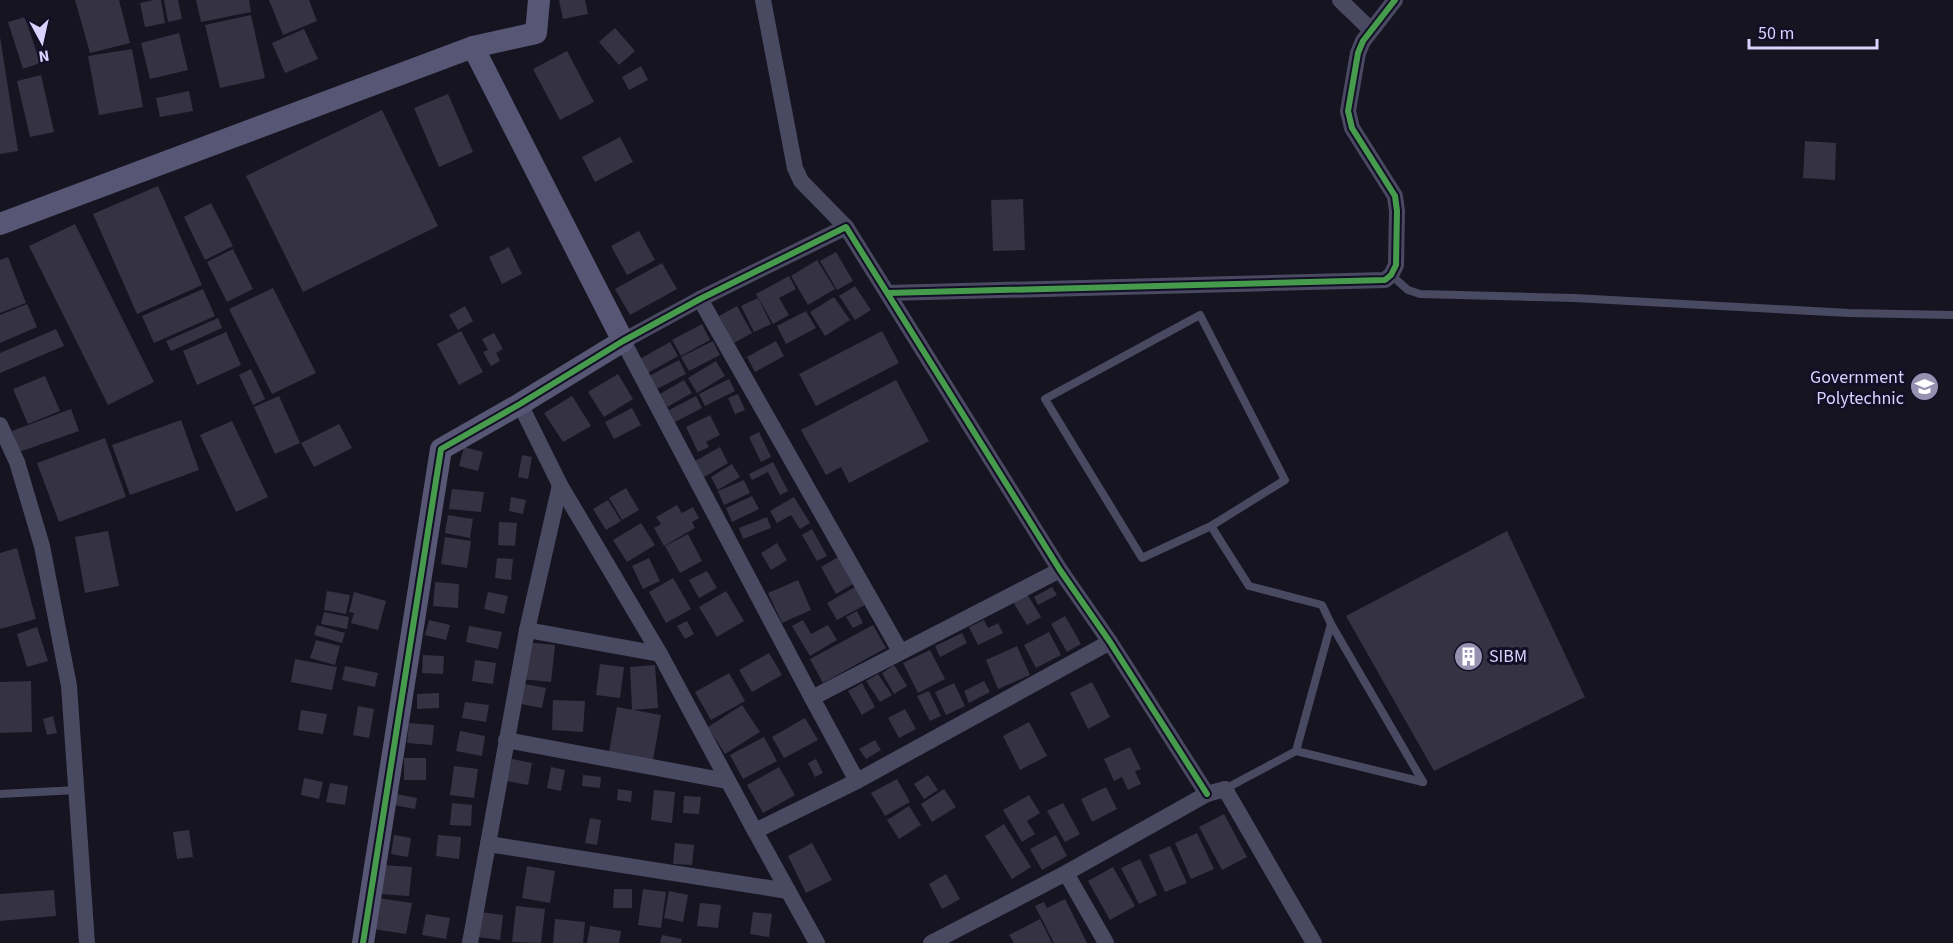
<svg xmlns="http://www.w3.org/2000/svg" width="1953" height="943" font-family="'Source Sans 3',sans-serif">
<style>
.building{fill:#343243}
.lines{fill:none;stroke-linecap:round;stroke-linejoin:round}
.lane{stroke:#4a4962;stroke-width:8}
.street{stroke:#4a4962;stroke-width:16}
.secondary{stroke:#575674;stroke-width:22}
.cycleway-casing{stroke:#130f26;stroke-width:10}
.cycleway{stroke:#469c4c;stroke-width:6}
.labels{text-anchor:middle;stroke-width:6;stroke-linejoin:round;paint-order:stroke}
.poi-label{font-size:18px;fill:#d9d4ff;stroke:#130f26;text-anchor:end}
</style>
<rect width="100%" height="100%" fill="#161421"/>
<!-- building -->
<g class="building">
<path d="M75 0H119L130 43 90 53Z"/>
<path d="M153 0H161L165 23 145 27 140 3Z"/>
<path d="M164 0H178L182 19 168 22Z"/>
<path d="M196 0H249L251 12 201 22Z"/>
<path d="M269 0H309L317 21 283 35Z"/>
<path d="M559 0H585L588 14 563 19Z"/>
<path d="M251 15 265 78 220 88 205 25Z"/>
<path d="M25 17 40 63 23 69 8 22Z"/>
<path d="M615 28 635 51 619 65 599 42Z"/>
<path d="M304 29 318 59 285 73 272 43Z"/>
<path d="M179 33 188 70 150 79 141 43Z"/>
<path d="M0 37 18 151 0 154Z"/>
<path d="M132 49 143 107 99 115 88 56Z"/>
<path d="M567 51 594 102 560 120 533 69Z"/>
<path d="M641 66 648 80 629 90 622 77Z"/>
<path d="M41 75 54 132 30 137 17 81Z"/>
<path d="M189 91 193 111 160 117 156 98Z"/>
<path d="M448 94 473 152 439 167 414 108Z"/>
<path d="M382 110 438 226 303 292 246 176Z"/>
<path d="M620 137 633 162 595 182 582 157Z"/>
<path d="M1805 141 1836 143 1835 180 1803 178Z"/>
<path d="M158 186 202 285 137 314 93 214Z"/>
<path d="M1023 199 1025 250 993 251 991 200Z"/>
<path d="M211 203 233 246 205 260 184 217Z"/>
<path d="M75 224 154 382 108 405 29 246Z"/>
<path d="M639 231 655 260 627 275 611 246Z"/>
<path d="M509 247 522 274 502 284 489 257Z"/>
<path d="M233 249 253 289 227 302 207 262Z"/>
<path d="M836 252 853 281 837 290 820 261Z"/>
<path d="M8 257 26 303 0 313V260Z"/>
<path d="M817 260 835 289 808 305 791 276Z"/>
<path d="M662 263 677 289 630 315 615 289Z"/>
<path d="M789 276 796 289 779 298 789 315 773 324 756 294Z"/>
<path d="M855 286 871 310 855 320 839 296Z"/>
<path d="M273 288 316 373 272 394 229 309Z"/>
<path d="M203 289 215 316 154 343 142 316Z"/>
<path d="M834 297 850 320 825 336 810 312Z"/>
<path d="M758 298 771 324 754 332 741 306Z"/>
<path d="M27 304 37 327 0 343V315Z"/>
<path d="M465 306 473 321 458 330 449 315Z"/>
<path d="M737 306 752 333 734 343 719 316Z"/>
<path d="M806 311 816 328 786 344 777 326Z"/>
<path d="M218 318 222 328 171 351 166 341Z"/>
<path d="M702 324 710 340 681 356 672 340Z"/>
<path d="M56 329 64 346 0 373V353Z"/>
<path d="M461 331 483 372 459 385 437 344Z"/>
<path d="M882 331 899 363 816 406 799 374Z"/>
<path d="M226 332 241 365 197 385 183 351Z"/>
<path d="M494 333 503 349 496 353 500 361 491 366 483 352 488 350 482 339Z"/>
<path d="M713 341 720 355 689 371 681 357Z"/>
<path d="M776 341 784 356 755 372 747 357Z"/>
<path d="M670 342 678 356 646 374 638 360Z"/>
<path d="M679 360 686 374 655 390 647 377Z"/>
<path d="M716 361 725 376 697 393 688 378Z"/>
<path d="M251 369 265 399 253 405 239 375Z"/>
<path d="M618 374 633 399 604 417 588 392Z"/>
<path d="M45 376 60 411 28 424 13 389Z"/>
<path d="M729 379 735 391 705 406 699 394Z"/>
<path d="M684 380 692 393 667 407 660 394Z"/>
<path d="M896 380 929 441 849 483 841 467 826 475 801 430Z"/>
<path d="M738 394 745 410 735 414 728 398Z"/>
<path d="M279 396 300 443 275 454 254 407Z"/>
<path d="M572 396 591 426 563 442 544 413Z"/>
<path d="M696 396 702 408 675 422 669 410Z"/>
<path d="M632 408 641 425 614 439 605 422Z"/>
<path d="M71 409 79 431 19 452 12 431Z"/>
<path d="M710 415 720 435 706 442 709 447 698 452 686 427Z"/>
<path d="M181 420 199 470 130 495 112 445Z"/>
<path d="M232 421 268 497 236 512 200 435Z"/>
<path d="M339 424 352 448 314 467 301 443Z"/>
<path d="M759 432 771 457 761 462 749 437Z"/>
<path d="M105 438 126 497 59 522 37 463Z"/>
<path d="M464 447 483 452 478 471 459 466Z"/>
<path d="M720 447 728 463 704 477 695 461Z"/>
<path d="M522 455 532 457 528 479 518 477Z"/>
<path d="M773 462 788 491 780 495 768 472 752 480 749 474Z"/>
<path d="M732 464 740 477 718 490 711 477Z"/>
<path d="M744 480 750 493 724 505 718 491Z"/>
<path d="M626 488 639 510 622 520 609 498Z"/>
<path d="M452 489 484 492 481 512 449 509Z"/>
<path d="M752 496 759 509 732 522 726 508Z"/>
<path d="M511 497 526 500 523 514 509 511Z"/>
<path d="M794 497 810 523 800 529 791 515 777 523 770 511Z"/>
<path d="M608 500 621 521 606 530 593 509Z"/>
<path d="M677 505 682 513 693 507 699 518 692 522 695 528 664 546 654 528 661 524 656 517Z"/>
<path d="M448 515 473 519 470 538 445 533Z"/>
<path d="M767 517 771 528 743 539 739 528Z"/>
<path d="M499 522 517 523 515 546 498 545Z"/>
<path d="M641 523 655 545 627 562 613 540Z"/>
<path d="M812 529 827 556 817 561 802 535Z"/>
<path d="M108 531 119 586 85 593 75 537Z"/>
<path d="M1507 531 1585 697 1434 771 1346 616Z"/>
<path d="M688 534 702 561 680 573 665 546Z"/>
<path d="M445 537 471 541 467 568 441 564Z"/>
<path d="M777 543 787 560 771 570 761 553Z"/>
<path d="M17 548 36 619 0 629V553Z"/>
<path d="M838 557 853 584 836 594 821 567Z"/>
<path d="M497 558 513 559 511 580 495 578Z"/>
<path d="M649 558 660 581 643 589 632 566Z"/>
<path d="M707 571 717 588 699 598 689 580Z"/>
<path d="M673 578 691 609 666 623 649 592Z"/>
<path d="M798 580 811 610 782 623 768 593Z"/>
<path d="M435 582 459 584 458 608 433 606Z"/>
<path d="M855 587 865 605 837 620 827 603Z"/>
<path d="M1052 587 1057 595 1038 605 1034 597Z"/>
<path d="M327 591 350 595 346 614 324 610Z"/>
<path d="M726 591 744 621 717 637 699 607Z"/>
<path d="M354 592 386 601 378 630 351 623 354 613 349 612Z"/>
<path d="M488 592 508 596 504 614 484 609Z"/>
<path d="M1027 594 1041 617 1027 625 1013 602Z"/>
<path d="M857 611 863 623 853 628 846 617Z"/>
<path d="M324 612 349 617 347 629 321 624Z"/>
<path d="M1065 616 1081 644 1067 652 1051 624Z"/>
<path d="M429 620 450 625 446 640 425 635Z"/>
<path d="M803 620 811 634 828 625 837 640 810 656 792 626Z"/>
<path d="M984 620 988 628 998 623 1003 633 978 645 969 627Z"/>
<path d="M687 621 694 634 685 639 677 626Z"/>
<path d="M317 625 345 633 342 643 314 635Z"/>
<path d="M873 625 886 648 823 683 810 659Z"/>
<path d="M469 626 502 632 498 649 466 642Z"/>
<path d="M37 627 48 661 27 667 17 634Z"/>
<path d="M1049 632 1061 655 1036 668 1024 645Z"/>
<path d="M962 633 967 643 940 657 935 646Z"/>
<path d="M316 640 340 646 335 665 310 658Z"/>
<path d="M525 642 555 645 551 682 521 679Z"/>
<path d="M1017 646 1030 675 998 689 986 660Z"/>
<path d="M930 650 945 679 918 693 903 663Z"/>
<path d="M769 653 782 675 752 692 739 670Z"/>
<path d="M423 655 444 656 443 674 422 673Z"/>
<path d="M295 659 337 667 332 690 291 682Z"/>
<path d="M475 660 496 663 493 684 472 681Z"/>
<path d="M600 664 624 667 620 698 596 695Z"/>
<path d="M655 665 658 708 632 710 630 667Z"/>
<path d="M894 665 907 686 894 694 882 673Z"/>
<path d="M345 666 378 673 375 687 342 680Z"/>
<path d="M729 673 745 701 711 720 695 692Z"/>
<path d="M878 674 892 695 880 702 866 681Z"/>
<path d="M31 681 32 732 0 733V682Z"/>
<path d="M984 681 990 692 969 703 964 691Z"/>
<path d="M1092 682 1110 717 1088 729 1070 693Z"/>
<path d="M520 683 546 688 542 708 516 703Z"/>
<path d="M862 683 875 707 862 715 848 691Z"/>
<path d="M954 683 965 706 946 715 935 692Z"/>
<path d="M929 691 941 716 930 721 917 696Z"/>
<path d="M439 693V708L417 709V694Z"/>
<path d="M553 700 585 701 583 732 552 730Z"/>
<path d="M465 702 489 705 486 722 462 718Z"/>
<path d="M742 705 760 732 725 754 708 727Z"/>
<path d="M358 706 374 709 369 738 353 735Z"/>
<path d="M617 707 661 715 653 760 609 752Z"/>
<path d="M905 709 916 729 899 738 888 718Z"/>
<path d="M301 710 327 714 323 734 298 730Z"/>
<path d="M53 716 57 733 47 735 43 719Z"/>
<path d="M805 718 818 740 784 758 772 737Z"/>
<path d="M1029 722 1047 756 1020 770 1003 736Z"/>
<path d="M409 723 434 725 432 745 407 743Z"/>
<path d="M460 731 485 736 482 756 456 751Z"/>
<path d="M764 737 777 761 743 779 730 755Z"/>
<path d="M875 740 881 750 866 759 859 749Z"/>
<path d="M1130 747 1141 769 1135 771 1141 784 1128 790 1122 777 1114 781 1104 759Z"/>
<rect x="404" y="758" width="22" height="22"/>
<path d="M512 759 532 763 528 785 507 781Z"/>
<path d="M816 759 823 773 815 777 808 763Z"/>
<path d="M454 766 478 769 474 798 450 795Z"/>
<path d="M551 767 565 770 561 791 547 788Z"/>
<path d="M779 767 795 795 763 813 747 785Z"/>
<path d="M583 775 601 777 600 788 582 786Z"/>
<path d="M928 775 938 790 924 799 914 784Z"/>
<path d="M304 778 323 782 319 799 301 795Z"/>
<path d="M897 779 910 802 885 816 871 793Z"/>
<path d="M330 783 348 786 345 805 326 802Z"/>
<path d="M1106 787 1117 809 1092 822 1081 799Z"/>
<path d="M618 789 632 791 631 802 617 800Z"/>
<path d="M944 789 956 807 932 822 921 804Z"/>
<path d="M654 790 675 792 672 823 651 820Z"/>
<path d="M396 794 417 798 415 809 393 805Z"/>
<path d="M1029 795 1040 813 1027 821 1035 834 1022 842 1003 810Z"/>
<path d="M684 796 701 797 699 814 683 813Z"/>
<path d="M452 803 472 805 471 826 450 825Z"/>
<path d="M1063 803 1080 834 1065 842 1047 811Z"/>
<path d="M909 806 921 825 899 839 887 820Z"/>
<path d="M1224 814 1247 857 1222 870 1199 827Z"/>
<path d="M590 818 601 820 597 845 585 843Z"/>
<path d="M1004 824 1031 867 1012 879 985 836Z"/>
<path d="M189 830 193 857 177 859 173 832Z"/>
<path d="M1197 833 1214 869 1191 879 1175 843Z"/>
<path d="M394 835 411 838 408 857 391 854Z"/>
<path d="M438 835 461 837 459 859 436 856Z"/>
<path d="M1056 835 1067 856 1042 870 1030 849Z"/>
<path d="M675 843 694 845 692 865 673 864Z"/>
<path d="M812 843 832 880 806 893 788 856Z"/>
<path d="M1170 846 1187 883 1165 892 1149 855Z"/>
<path d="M1140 859 1157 895 1139 904 1121 868Z"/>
<path d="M381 865 412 867 409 896 378 894Z"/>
<path d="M527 866 555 871 550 903 522 898Z"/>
<path d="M1113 867 1135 906 1110 920 1088 881Z"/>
<path d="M946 874 960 899 942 909 929 884Z"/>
<path d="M614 889H632V908H613Z"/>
<path d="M643 889 666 892 661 928 638 925Z"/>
<path d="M54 890 56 916 0 921V894Z"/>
<path d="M669 891 688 895 683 922 664 918Z"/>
<path d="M378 898 412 903 406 934 373 929Z"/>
<path d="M1065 899 1087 943H1054L1035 906 1044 902 1047 908Z"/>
<path d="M700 903 721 905 718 928 697 926Z"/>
<path d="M516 906 545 909 541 943 512 942Z"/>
<path d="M481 912 503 915 500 940 478 937Z"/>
<path d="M753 912 772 914 769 937 750 934Z"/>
<path d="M426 914 450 918 446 939 422 935Z"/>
<path d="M555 919 585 922 583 943H553Z"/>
<path d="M1040 919 1052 943H1014L1009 935Z"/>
<path d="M590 926 621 931 619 943H587Z"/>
<path d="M662 935 682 939 681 943H660Z"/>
</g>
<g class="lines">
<!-- lane -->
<g class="lane">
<path d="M1391 275 1408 290 1420 294 1574 298 1849 313 1953 315"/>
<path d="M1211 526 1285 480 1200 315 1045 399 1142 558 1211 526 1249 586 1322 605 1331 624 1423 782"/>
<path d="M1296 751 1423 782"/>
<path d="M1225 789 1296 751 1331 624"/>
<path d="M0 794 77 790"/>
</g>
<!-- street -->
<g class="street">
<path d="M763 0 795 168 801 181 846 227"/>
<path d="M1340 0 1371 30"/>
<path d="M888 293 1385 280 1391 275 1396 265 1397 211 1395 196 1352 128 1348 111 1358 53 1363 41 1395 0"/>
<path d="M700 299 900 651"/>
<path d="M520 404 560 485 660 654 755 831"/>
<path d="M0 425 17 462 42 546 69 686 87 943"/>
<path d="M527 630 660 654"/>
<path d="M812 698 623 341 700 299 846 227 1060 570 1110 642 1207 794"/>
<path d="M506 740 727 781"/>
<path d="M857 781 1110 642"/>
<path d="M488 844 788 891"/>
<path d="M1066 873 1207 794 1225 789 1314 943"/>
<path d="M470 943 527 630 560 485"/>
<path d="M817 943 755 831 857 781 812 698 1060 570"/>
<path d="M931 943 1066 873 1106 943"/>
</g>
<!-- secondary -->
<g class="secondary">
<path d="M0 224 473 47 536 33 539 0"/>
<path d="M363 943 441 449 520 404 623 341 473 47"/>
</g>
<defs>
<g id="cycleway">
<path d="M888 293 1385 280 1391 275 1396 265 1397 211 1395 196 1352 128 1348 111 1358 53 1363 41 1395 0"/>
<path d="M363 943 441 449 520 404 623 341 700 299 846 227 1060 570 1110 642 1207 794"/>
</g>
</defs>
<!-- cycleway casing -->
<use href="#cycleway" class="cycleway-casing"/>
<!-- cycleway -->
<use href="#cycleway" class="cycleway"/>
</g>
<!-- icons -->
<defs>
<symbol id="university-disc" viewBox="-11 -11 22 22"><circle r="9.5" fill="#9591b1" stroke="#130f26"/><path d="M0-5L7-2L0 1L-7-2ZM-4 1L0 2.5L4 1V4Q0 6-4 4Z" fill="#fff"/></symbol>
<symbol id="building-disc" viewBox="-11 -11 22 22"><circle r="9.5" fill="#9591b1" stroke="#130f26"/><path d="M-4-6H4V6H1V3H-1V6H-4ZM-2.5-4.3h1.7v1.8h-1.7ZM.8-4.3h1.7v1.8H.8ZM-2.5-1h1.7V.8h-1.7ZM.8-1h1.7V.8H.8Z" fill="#fff"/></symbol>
</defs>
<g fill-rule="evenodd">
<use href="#university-disc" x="1908" y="370" width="33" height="33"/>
<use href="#building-disc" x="1452" y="640" width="33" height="33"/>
</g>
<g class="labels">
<!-- poi labels -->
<g class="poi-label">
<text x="1904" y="383">Government<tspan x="1904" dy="21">Polytechnic</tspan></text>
<text x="1489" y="662" text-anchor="start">SIBM</text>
</g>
</g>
<!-- north arrow -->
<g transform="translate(42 42) rotate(172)" stroke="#130f26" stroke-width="4.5" paint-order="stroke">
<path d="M0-4.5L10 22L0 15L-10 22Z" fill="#d9d4ff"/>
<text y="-9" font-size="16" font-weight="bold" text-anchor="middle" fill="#d9d4ff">N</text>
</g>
<!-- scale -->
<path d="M1749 39v9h128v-9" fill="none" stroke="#d9d4ff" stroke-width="3"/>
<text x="1758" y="39" font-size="18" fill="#d9d4ff" stroke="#130f26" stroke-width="4.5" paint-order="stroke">50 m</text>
</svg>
